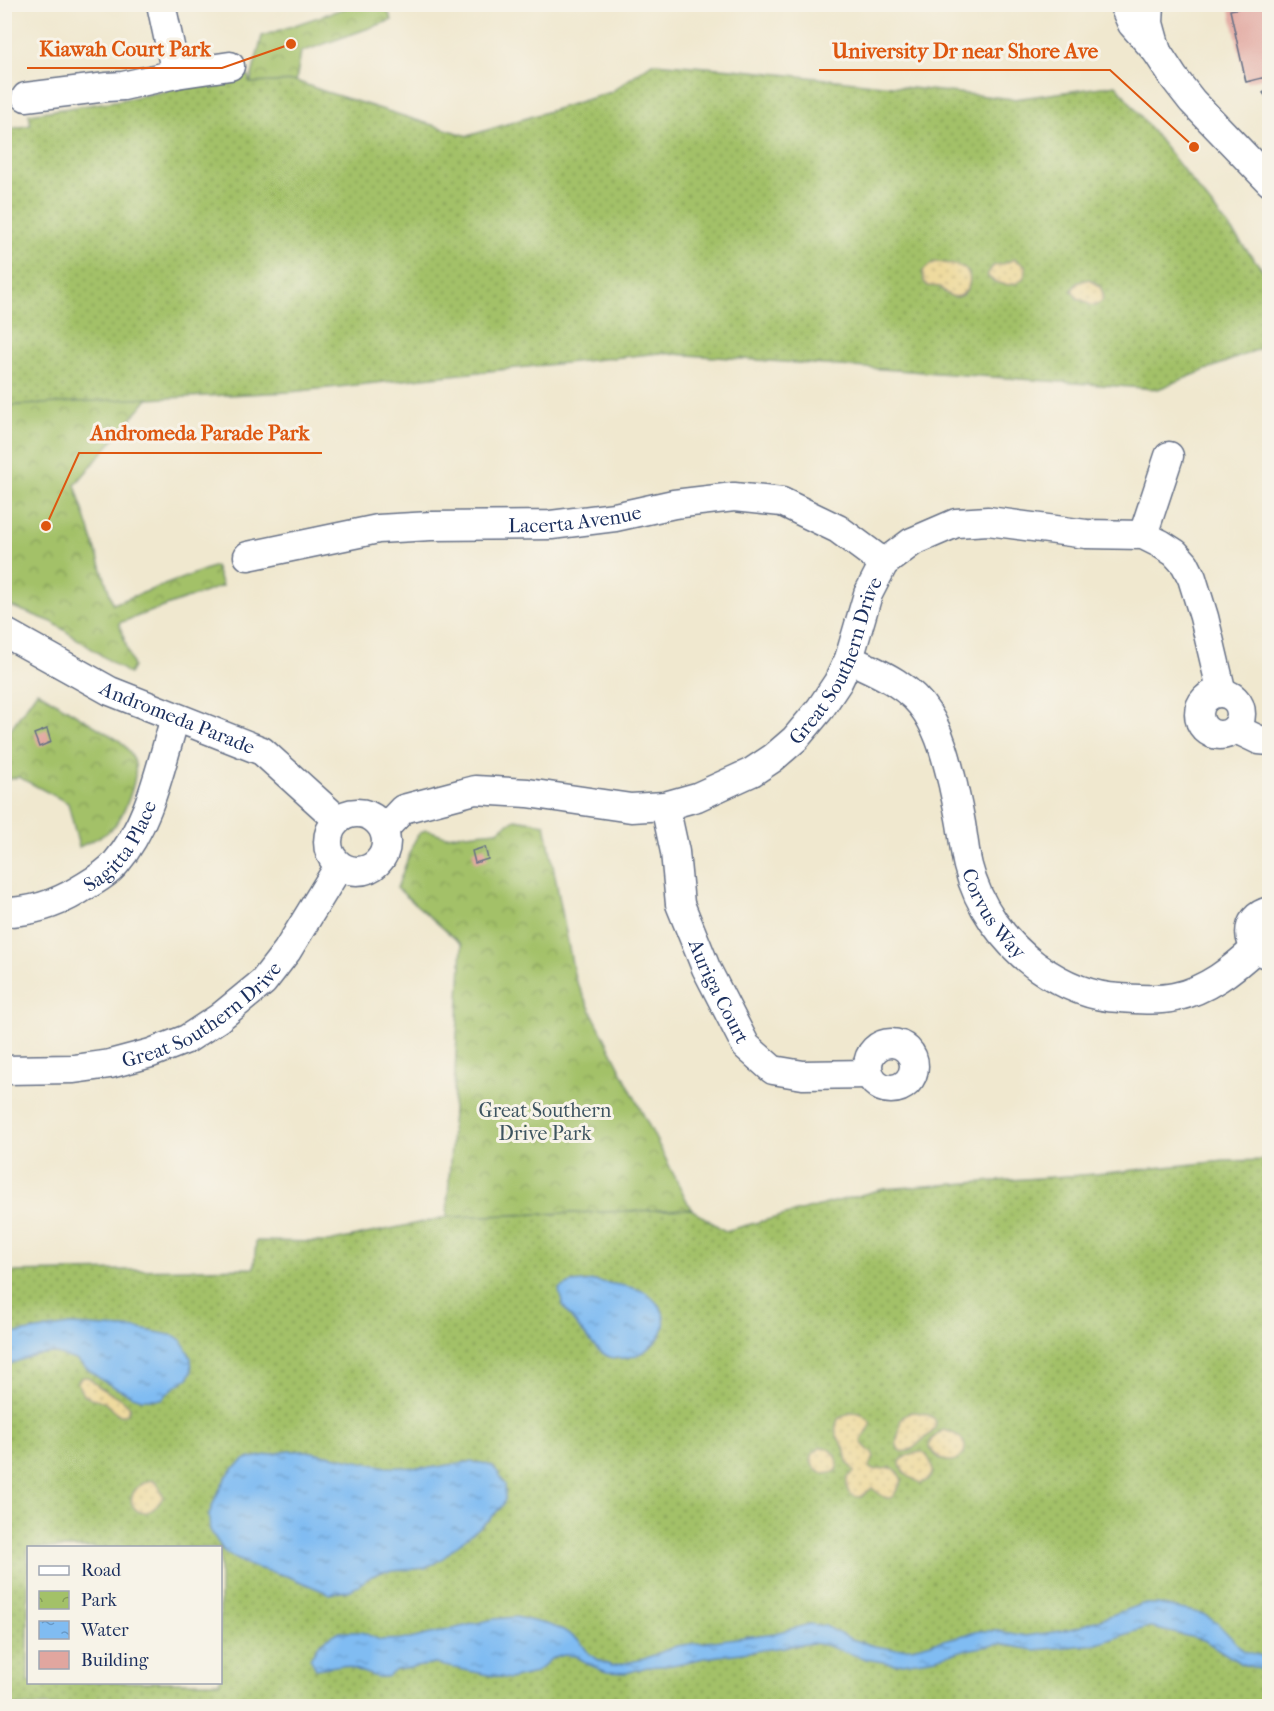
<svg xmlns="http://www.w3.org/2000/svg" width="1274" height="1711" font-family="'IM FELL French Canon',serif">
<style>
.grass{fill:url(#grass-dots);stroke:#5f7863;stroke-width:1.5;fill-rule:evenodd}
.sand{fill:url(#sand-dots);stroke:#84847e;stroke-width:1.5}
.park{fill:url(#park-crowns);stroke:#5f7863;stroke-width:1.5}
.water{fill:url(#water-ripples);stroke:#4e76a8;stroke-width:1.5}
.building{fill:#e1a69f}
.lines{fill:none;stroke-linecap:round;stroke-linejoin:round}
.minor-casing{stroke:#667086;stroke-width:31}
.minor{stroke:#fff;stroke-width:28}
.labels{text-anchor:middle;stroke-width:6;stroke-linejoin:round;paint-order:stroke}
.street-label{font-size:20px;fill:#1b2f5e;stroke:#f7f3e8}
.park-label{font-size:20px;fill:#3d5460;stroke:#f7f3e8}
.leader{fill:none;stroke:#de5710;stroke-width:2}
.callout-dot{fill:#de5710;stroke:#f7f3e8;stroke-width:2}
.callout-label{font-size:21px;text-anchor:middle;font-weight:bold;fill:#de5710;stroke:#f7f3e8;stroke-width:6;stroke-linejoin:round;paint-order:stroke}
</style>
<defs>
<pattern id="grass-dots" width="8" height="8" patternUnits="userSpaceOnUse" patternTransform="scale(1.5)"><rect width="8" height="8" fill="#a3c168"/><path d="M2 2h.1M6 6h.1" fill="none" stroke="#849d59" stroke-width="1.8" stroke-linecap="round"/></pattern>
<pattern id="sand-dots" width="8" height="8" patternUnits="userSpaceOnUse" patternTransform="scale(1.5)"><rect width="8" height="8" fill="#eeda9e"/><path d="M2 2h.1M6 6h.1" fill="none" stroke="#ccbb8a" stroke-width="1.8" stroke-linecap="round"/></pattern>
<pattern id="park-crowns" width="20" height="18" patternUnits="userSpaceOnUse" patternTransform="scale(1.5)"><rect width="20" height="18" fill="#a3c168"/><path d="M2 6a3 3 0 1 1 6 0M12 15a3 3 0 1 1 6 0" fill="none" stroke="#849d59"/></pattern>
<pattern id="water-ripples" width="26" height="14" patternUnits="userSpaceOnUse" patternTransform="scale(1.5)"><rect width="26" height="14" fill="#80bcf2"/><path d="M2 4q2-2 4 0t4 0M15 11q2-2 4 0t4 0" fill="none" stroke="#6899c7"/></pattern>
</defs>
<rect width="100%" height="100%" fill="#f7f3e8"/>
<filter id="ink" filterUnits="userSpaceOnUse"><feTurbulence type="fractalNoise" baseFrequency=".0167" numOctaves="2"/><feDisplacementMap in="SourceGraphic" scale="12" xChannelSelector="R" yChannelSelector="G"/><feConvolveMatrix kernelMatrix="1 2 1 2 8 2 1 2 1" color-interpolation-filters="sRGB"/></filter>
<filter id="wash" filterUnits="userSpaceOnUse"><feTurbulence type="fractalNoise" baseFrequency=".008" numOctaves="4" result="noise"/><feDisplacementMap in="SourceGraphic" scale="24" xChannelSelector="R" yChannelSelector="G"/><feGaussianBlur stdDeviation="1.35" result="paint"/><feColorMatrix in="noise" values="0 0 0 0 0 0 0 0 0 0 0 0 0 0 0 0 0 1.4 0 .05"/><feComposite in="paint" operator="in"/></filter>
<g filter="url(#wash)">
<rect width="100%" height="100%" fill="#f0e8cf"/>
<!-- grass -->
<g class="grass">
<path d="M652 63 733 69 1014 99 1116 85 1269 278V345L1158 389 660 353 290 392 5 406V130L31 125 29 114 115 101 248 75 250 83 296 81 323 91 468 136 611 92Z"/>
<path d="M1269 1160V1706H377L343 1704 304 1706H5L4 1272 254 1268 256 1241 328 1242 447 1217 691 1209 725 1231 883 1189 1095 1174 1224 1161ZM28 1548H220V1682H28Z"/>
</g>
<!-- sand -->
<g class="sand">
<path d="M1014 259 1025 265C1031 288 997 290 987 275L993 266 1003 264Z"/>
<path d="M936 262C940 262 961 266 964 268 980 280 959 313 940 287L928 286 924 282 923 271 931 264Z"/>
<path d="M1089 279C1098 284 1106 290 1102 301L1095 306C1087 306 1085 299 1077 298L1072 290 1077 283Z"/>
<path d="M82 1377H88L100 1388 122 1399 130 1407C124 1425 113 1409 105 1403 94 1395 80 1402 78 1381Z"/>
<path d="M852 1412 860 1413 870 1421V1427L861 1441C864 1448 871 1450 874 1457L869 1467 871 1469C887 1473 893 1458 902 1481 891 1500 892 1505 872 1488L861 1497C847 1497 846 1490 847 1478L854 1472C852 1468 850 1466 848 1463 845 1459 846 1453 844 1448 838 1435 832 1436 838 1419Z"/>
<path d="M911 1412C922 1412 945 1416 932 1432 929 1436 924 1438 921 1441 914 1448 910 1453 900 1451 894 1443 897 1440 899 1432 901 1420 898 1419 911 1412Z"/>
<path d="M943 1430C989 1440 952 1483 929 1447L931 1440Z"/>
<path d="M821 1447C833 1447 840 1459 837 1470 819 1483 799 1458 821 1447Z"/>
<path d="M923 1452C934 1462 938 1479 920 1483 911 1477 900 1474 900 1462 905 1454 915 1453 923 1452Z"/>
<path d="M152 1480C159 1484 161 1489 163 1497 142 1535 110 1492 152 1480Z"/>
</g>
<!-- park -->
<g class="park">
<path d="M354 5H385L392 20 301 52 296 81 250 83 262 36Z"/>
<path d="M149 398 75 485 113 604 215 566 222 586 119 623 133 667 129 674 52 622 5 604V406Z"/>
<path d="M37 691 120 741C125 746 131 753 134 760 140 778 123 821 108 832 100 838 88 842 79 847L68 803 19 777 5 780V737Z"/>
<path d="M515 819 545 824 575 979 691 1209 447 1217 462 945 397 888 413 844 418 835 425 830 431 831 445 836 497 831Z"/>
</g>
<!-- water -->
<g class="water">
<path d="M595 1281C611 1284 630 1285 645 1292 648 1294 652 1298 655 1301 684 1329 640 1366 610 1357 598 1353 588 1338 580 1329 569 1316 561 1306 559 1289L571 1283Z"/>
<path d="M70 1325 140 1329 175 1336 182 1341 191 1358 192 1372 188 1378 173 1388 162 1399H142L130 1395 103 1381 76 1360 53 1353 34 1355 5 1366V1335Z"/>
<path d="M289 1451H307L387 1467 430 1468 468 1462 482 1463 491 1466 497 1471 505 1485V1499L502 1506 489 1520 461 1542 442 1559 425 1568 382 1572 372 1576 351 1590 330 1594 287 1576 250 1566 225 1553 210 1530 209 1515 214 1501 226 1477 234 1468 246 1459Z"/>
<path d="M1142 1604H1158L1203 1614 1217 1623 1244 1651 1269 1658V1672L1240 1663 1204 1640 1148 1627 1097 1644 1034 1650 1000 1644 960 1651 936 1658 895 1664 866 1659 825 1645 813 1643 704 1658 672 1665 647 1667 626 1673 607 1672 590 1665 576 1656 564 1655 551 1659 535 1673 509 1679 435 1664 396 1670 387 1677H376L343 1665 316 1669 310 1658 320 1643 338 1632H361L380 1640 410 1639 494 1619 516 1617 549 1625 563 1630 580 1641 589 1654 602 1662 612 1666 644 1659 676 1646 775 1633 810 1624 825 1626 851 1639 874 1646 892 1649 912 1648 980 1631H998L1026 1636 1061 1631 1079 1627Z"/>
</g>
<g id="blocks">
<!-- building -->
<g class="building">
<path d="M1245 4H1270V76L1246 82 1230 10 1246 7Z"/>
<path d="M1270 88V102L1263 93Z"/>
<path d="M47 729 51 742 39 747 34 734Z"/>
<path d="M485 847 488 859 475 863 472 851Z"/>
</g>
</g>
</g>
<g filter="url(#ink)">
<use href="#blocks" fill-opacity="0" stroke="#667086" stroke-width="1.5"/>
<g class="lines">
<defs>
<g id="minor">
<path d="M161 4 176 74"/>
<path d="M1123 4 1132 24 1157 52 1174 78 1192 101 1270 182"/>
<path d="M1150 4 1149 23 1157 52"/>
<path d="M26 97 107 87 123 86 176 74 230 66"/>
<path d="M1143 535 1169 456"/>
<path id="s1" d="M248 556 378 529 431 526 551 525 615 517 674 504 734 497 782 502 838 529 884 563"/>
<path id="s2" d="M4 632 110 691 262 751 337 819"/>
<path id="s3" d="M849 659C877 672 910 685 927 713 941 735 947 760 953 785 956 800 960 815 962 830 964 842 965 854 968 866 978 906 1003 941 1036 966 1060 983 1090 997 1120 998 1138 999 1157 1001 1175 997 1207 990 1232 970 1256 948"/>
<circle cx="1220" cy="714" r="21"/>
<path d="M1236 729 1259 740 1270 741"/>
<path id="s4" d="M665 806 675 852 680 904 706 968 746 1046 773 1070 803 1075 869 1074"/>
<circle cx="357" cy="842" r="29"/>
<path id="s5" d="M384 829 403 809 475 790 528 793 631 808 665 806 697 797 752 772 773 758 795 739 820 709 838 682 849 659 868 594 884 563 912 542 956 523 988 521 1086 534 1143 535 1161 544 1175 553 1185 564 1192 578 1204 617 1222 693"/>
<path d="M1270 911C1243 917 1244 949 1270 955"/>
<path id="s6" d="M4 912C32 912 56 904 79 890 92 882 106 875 116 863 150 823 160 767 175 718"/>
<circle cx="891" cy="1066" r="23"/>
<path id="s7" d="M4 1070 74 1069 110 1064 151 1053 187 1039 219 1018 263 982 287 951 339 866"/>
</g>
</defs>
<!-- minor casing -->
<use href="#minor" class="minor-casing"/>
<!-- minor -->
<use href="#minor" class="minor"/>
</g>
</g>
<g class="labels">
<!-- street labels -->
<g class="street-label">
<text dy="7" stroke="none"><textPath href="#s1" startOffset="330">Lacerta Avenue</textPath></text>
<text dy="7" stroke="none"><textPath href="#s5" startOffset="531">Great Southern Drive</textPath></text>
<text dy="7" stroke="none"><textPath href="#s2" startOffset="194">Andromeda Parade</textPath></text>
<text dy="7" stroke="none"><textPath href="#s6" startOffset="141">Sagitta Place</textPath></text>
<text dy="7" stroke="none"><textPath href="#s3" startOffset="310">Corvus Way</textPath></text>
<text dy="7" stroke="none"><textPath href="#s4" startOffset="195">Auriga Court</textPath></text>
<text dy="7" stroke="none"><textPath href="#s7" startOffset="212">Great Southern Drive</textPath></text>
</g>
<!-- park labels -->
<g class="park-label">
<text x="545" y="1117">Great Southern<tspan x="545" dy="23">Drive Park</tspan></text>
</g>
</g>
<!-- callouts -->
<path class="leader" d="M291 44L222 68H27M1194 147L1110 70H819M46 526L79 453H322"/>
<g class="callout-dot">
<circle cx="291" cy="44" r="6"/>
<circle cx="1194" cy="147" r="6"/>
<circle cx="46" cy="526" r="6"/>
</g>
<g class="callout-label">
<text x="125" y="56">Kiawah Court Park</text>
<text x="965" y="58">University Dr near Shore Ave</text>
<text x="200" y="440">Andromeda Parade Park</text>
</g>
<!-- margin -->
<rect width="1274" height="1711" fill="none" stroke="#f7f3e8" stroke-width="24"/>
<!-- legend -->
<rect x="27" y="1546" width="195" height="138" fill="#f7f3e8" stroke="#9fa5b1" stroke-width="1.5"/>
<rect x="39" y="1566" width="30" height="9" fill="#ffffff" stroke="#9fa5b1" stroke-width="1.5"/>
<text x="81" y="1576" font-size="18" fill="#1b2f5e">Road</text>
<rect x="39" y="1591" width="30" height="18" fill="url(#park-crowns)" stroke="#9fa5b1" stroke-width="1.5"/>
<text x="81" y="1606" font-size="18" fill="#1b2f5e">Park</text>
<rect x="39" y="1621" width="30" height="18" fill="url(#water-ripples)" stroke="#9fa5b1" stroke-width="1.5"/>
<text x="81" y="1636" font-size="18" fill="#1b2f5e">Water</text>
<rect x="39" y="1651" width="30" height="18" fill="#e1a69f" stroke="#9fa5b1" stroke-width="1.5"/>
<text x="81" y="1666" font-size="18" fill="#1b2f5e">Building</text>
</svg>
